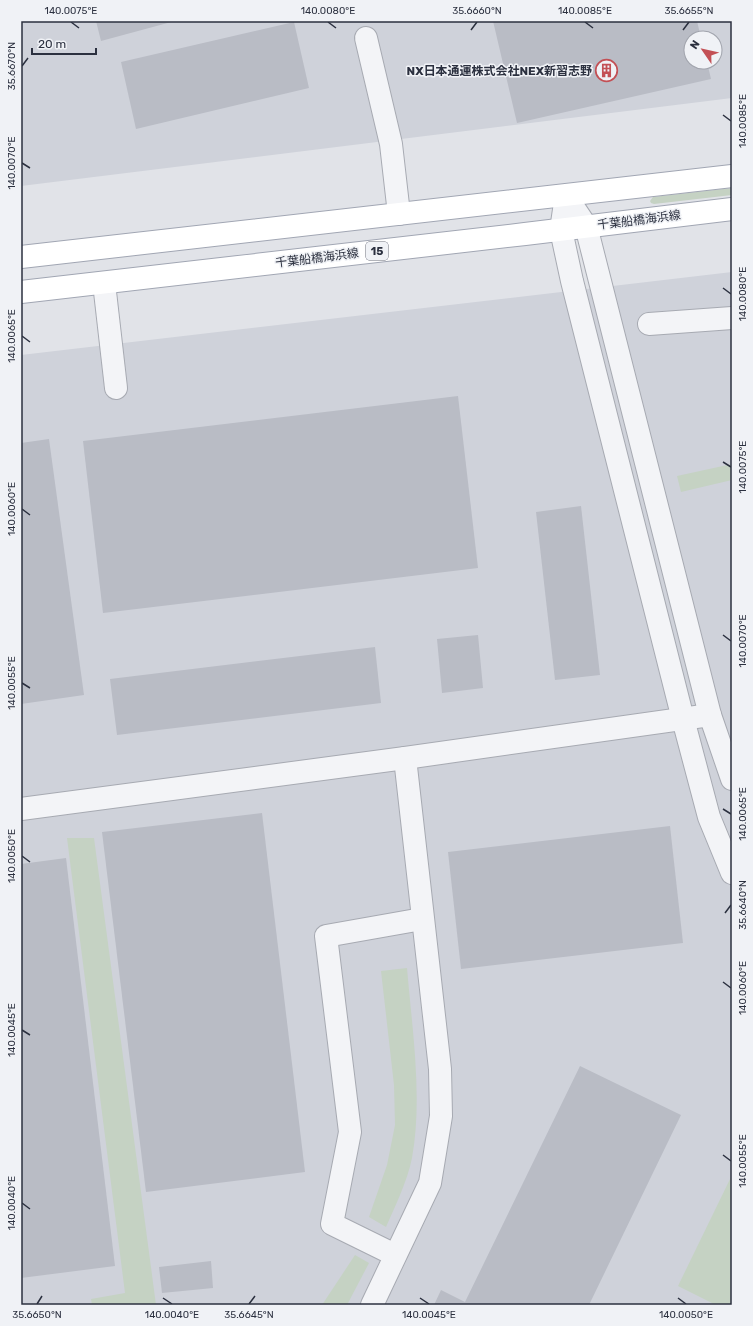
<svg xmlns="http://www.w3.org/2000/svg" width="753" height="1326" font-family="Rubik,'Noto Sans JP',sans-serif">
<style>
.built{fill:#cfd2da;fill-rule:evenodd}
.green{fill:#c5d2c3}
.building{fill:#b9bcc5}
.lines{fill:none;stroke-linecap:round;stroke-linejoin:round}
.minor-casing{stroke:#a7aab2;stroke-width:24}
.major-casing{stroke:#a1a6b3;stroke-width:24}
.minor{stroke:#f3f4f7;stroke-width:22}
.major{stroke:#fff;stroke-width:22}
.ticks{fill:none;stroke:#2b303f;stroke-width:1.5}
.labels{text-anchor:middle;stroke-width:3;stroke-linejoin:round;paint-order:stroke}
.shield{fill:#f0f2f6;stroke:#666a76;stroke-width:1}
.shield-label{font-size:11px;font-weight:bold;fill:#2b303f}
.poi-label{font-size:12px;font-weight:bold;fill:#2b303f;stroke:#f0f2f6;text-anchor:end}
.street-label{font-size:12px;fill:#2b303f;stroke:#f0f2f6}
.neatline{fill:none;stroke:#2b303f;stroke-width:1.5}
.ticks-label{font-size:10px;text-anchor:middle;fill:#2b303f}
</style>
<rect width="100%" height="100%" fill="#e1e3e8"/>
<!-- built -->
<g class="built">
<path d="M21 21H732V98L21 186ZM691 38H715V62H691Z"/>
<path d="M732 272V1305H21V355Z"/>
</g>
<!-- green -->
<g class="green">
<path d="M732 188V195L654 204 651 203 650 201 653 197Z"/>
<path d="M732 464V480L681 492 677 476Z"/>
<path d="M67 838H94L156 1305H92L91 1299 125 1293Z"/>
<path d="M407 968C412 1028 423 1098 412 1158 407 1182 396 1204 386 1227L369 1217 387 1165 395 1125 394 1085 381 971Z"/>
<path d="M732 1175V1305H716L678 1286Z"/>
<path d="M355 1255 369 1263 347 1305H322Z"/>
</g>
<!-- building -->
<g class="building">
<path d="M96 21H175L101 41Z"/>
<path d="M493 21H697L701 38H691V62H707L711 79 517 123Z"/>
<path d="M294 22 309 88 136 129 121 62Z"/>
<path d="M458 396 478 568 103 613 83 441Z"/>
<path d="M49 439 84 695 21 704V443Z"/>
<path d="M581 506 600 675 555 680 536 512Z"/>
<path d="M478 635 483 688 442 693 437 639Z"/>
<path d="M375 647 381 703 117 735 110 679Z"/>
<path d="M262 813 305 1172 146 1192 102 832Z"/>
<path d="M670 826 683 943 461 969 448 852Z"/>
<path d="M66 858 115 1266 21 1278V864Z"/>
<path d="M580 1066 681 1115 589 1305H434L441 1290 465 1302Z"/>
<path d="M211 1261 213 1288 162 1293 159 1267Z"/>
</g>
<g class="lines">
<defs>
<g id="minor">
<path d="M366 38 391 144 399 214"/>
<path d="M566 196 561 230 572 281 683 719 709 817 732 873"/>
<path d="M566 196 586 226 710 715 732 779"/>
<path d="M104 283 116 388"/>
<path d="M649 324 732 318"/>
<path d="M21 809 405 758 710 715"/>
<path d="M395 1255 332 1224 350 1132 326 936 422 919"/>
<path d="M372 1305 430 1183 441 1116 440 1069 405 758"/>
</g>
<g id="major">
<path d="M21 257 732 176"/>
<path d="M21 292 525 234 732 209"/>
</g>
</defs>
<!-- minor casing -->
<use href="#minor" class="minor-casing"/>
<!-- major casing -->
<use href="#major" class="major-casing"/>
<!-- minor -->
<use href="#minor" class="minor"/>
<!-- major -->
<use href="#major" class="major"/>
</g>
<!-- ticks -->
<path class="ticks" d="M71 22 79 28M328 22 336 28M585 22 593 28M471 30 477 22M683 30 689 22M22 66 28 58M723 115 731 121M22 163 30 168M723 288 731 294M22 336 30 342M723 462 731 467M22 509 30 515M723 635 731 641M22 683 30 688M723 809 731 814M22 856 30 862M725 913 731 905M723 982 731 988M22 1030 30 1035M723 1155 731 1161M22 1203 30 1209M163 1298 172 1304M420 1298 429 1304M678 1298 686 1304M37 1304 42 1296M249 1304 255 1296"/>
<!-- icons -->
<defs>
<symbol id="building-ring" viewBox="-11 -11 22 22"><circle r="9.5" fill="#f0f2f6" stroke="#c35055" stroke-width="1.5"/><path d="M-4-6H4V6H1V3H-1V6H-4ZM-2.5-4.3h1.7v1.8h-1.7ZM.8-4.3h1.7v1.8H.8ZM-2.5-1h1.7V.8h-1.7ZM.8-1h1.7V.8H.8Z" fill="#c35055"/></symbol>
</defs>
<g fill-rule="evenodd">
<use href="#building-ring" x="594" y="58" width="25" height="25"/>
</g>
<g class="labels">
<!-- shield labels -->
<rect class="shield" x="366" y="242" width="22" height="18" rx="3"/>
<g class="shield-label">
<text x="377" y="255">15</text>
</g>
<!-- poi labels -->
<g class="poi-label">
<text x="592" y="75">NX日本通運株式会社NEX新習志野</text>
</g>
<!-- street labels -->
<g class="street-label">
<text transform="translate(639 220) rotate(-7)" y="4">千葉船橋海浜線</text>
<text transform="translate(317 258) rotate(-7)" y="4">千葉船橋海浜線</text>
</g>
</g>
<!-- border -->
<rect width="753" height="1326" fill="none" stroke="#f0f2f6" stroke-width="44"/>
<!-- north arrow -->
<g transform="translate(703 50) rotate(304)"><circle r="19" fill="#f0f2f6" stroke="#a1a4ad"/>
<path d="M0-3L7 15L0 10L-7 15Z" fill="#c35055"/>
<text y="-6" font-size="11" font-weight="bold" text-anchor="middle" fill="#2b303f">N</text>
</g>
<!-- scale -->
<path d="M32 48v6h64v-6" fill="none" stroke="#2b303f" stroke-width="2"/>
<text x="38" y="48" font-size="12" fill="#2b303f" stroke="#f0f2f6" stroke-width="3" paint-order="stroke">20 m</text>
<rect x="22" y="22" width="709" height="1282" class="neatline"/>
<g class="ticks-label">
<text x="71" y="14">140.0075°E</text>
<text x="328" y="14">140.0080°E</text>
<text x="477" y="14">35.6660°N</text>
<text x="585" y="14">140.0085°E</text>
<text x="689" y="14">35.6655°N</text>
<text transform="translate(11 66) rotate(-90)" y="4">35.6670°N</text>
<text transform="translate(742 121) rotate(-90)" y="4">140.0085°E</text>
<text transform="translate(11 163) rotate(-90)" y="4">140.0070°E</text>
<text transform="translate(742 294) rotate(-90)" y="4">140.0080°E</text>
<text transform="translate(11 336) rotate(-90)" y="4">140.0065°E</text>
<text transform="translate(742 467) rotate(-90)" y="4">140.0075°E</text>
<text transform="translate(11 509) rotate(-90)" y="4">140.0060°E</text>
<text transform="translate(742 641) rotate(-90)" y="4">140.0070°E</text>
<text transform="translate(11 683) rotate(-90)" y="4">140.0055°E</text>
<text transform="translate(742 814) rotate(-90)" y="4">140.0065°E</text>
<text transform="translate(11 856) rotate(-90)" y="4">140.0050°E</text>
<text transform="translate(742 905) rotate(-90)" y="4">35.6640°N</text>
<text transform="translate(742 988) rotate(-90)" y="4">140.0060°E</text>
<text transform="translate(11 1030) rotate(-90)" y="4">140.0045°E</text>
<text transform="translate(742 1161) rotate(-90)" y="4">140.0055°E</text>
<text transform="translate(11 1203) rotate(-90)" y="4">140.0040°E</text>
<text x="37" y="1318">35.6650°N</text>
<text x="172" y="1318">140.0040°E</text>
<text x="249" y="1318">35.6645°N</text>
<text x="429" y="1318">140.0045°E</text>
<text x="686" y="1318">140.0050°E</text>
</g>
</svg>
